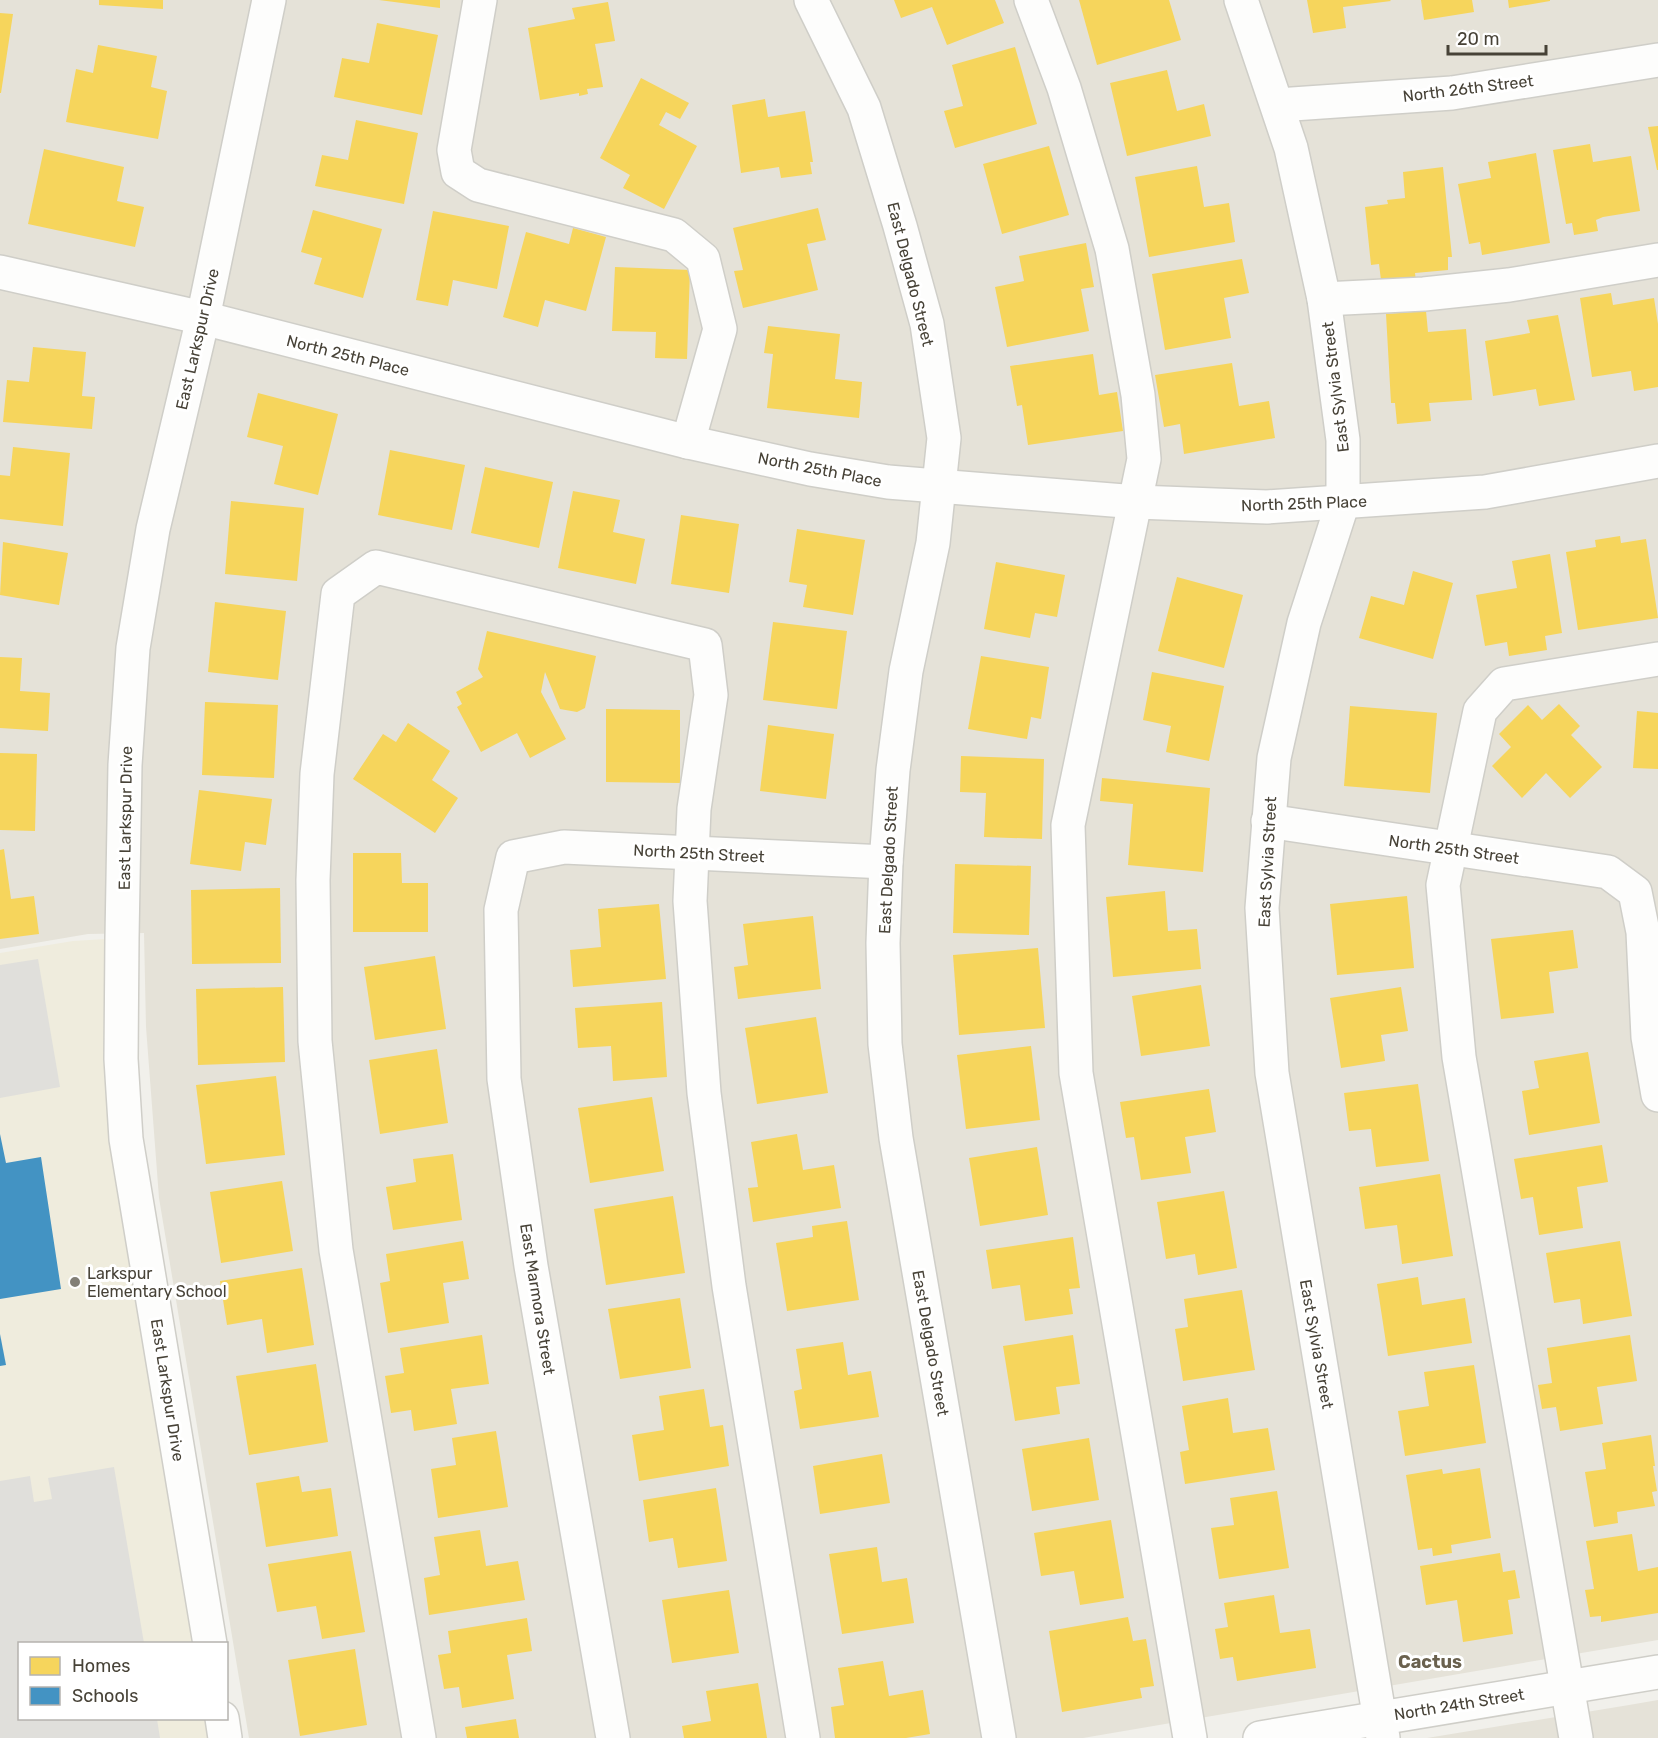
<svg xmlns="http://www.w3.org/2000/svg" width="1658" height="1738" font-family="Rubik,sans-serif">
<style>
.residential{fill:#e5e2d8}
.education{fill:#efecdd}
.parking{fill:#e0dfdb}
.homes{fill:#f6d55c}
.schools{fill:#4393c3}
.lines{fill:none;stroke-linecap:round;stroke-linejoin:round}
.minor-casing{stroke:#cfcec8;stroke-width:36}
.minor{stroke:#fdfdfc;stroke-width:33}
.poi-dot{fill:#827f76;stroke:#fff;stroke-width:2}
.labels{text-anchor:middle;stroke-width:6;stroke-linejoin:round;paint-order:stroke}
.street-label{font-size:16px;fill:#474237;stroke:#fff}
.poi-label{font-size:16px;fill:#474237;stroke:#fff;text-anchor:start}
.neighbourhood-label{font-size:18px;font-weight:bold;fill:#6a614e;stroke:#fff}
</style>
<rect width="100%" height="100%" fill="#f1f0eb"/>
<!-- residential -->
<g class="residential">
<path d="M0 0H1658V1640L1083 1738H249L159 1198 146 1027 144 933 88 934 0 949Z"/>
<path d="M1658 1700V1738H1427L1629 1705Z"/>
</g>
<!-- education -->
<path class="education" d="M122 938 121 1059 210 1643 20 1644V1718L222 1719 225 1738H0V953L73 941Z"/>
<!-- parking -->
<g class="parking">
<path d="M38 959 60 1087 0 1098V965Z"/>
<path d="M114 1467 144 1643 20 1644V1718L157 1719 160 1738H0V1481L30 1476 34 1502 52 1499 48 1478Z"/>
</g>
<!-- homes -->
<g class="homes">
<path d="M99 0H163V9L99 5Z"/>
<path d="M379 0H440V8Z"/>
<path d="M894 0H995L1004 23 947 45 932 7 901 18Z"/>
<path d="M1079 0H1169L1181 40 1097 65Z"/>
<path d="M1307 0H1390L1391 1 1343 7 1346 28 1313 33Z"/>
<path d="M1421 0H1472L1474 12 1424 20Z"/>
<path d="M1508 0H1550V1L1509 8Z"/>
<path d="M608 2 615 41 595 44 603 87 587 89 588 94 579 96V93L540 100 528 28 575 19 572 8Z"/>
<path d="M0 13 13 14 1 93H0Z"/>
<path d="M377 23 438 35 422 115 334 97 342 58 369 63Z"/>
<path d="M98 45 157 56 151 87 167 91 158 139 66 122 76 69 93 73Z"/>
<path d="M1015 47 1037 124 955 148 944 111 963 106 952 65Z"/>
<path d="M1167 70 1177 111 1204 104 1211 136 1127 156 1110 83Z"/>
<path d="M641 78 689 103 680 119 666 112 659 125 697 146 664 209 623 188 630 175 600 158Z"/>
<path d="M765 99 768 117 805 111 813 162H810L812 174 781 178 779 167 741 173 732 105Z"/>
<path d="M356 120 418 133 404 204 315 186 322 155 348 160Z"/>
<path d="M1658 126V170H1657L1648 127Z"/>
<path d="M1590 144 1593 162 1631 156 1640 211 1603 217 1596 220 1598 231 1574 235 1572 223 1566 224 1553 150Z"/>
<path d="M1049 146 1069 215 1002 234 983 164Z"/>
<path d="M44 149 124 167 117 201 144 207 135 247 28 224Z"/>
<path d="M1536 153 1550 243 1482 255 1480 242 1469 244 1458 184 1491 178 1488 162Z"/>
<path d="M1197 166 1204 207 1229 203 1235 242 1149 257 1135 177Z"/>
<path d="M1443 167 1452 257H1448V270L1415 273 1416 281 1409 282 1408 278 1381 280 1379 264 1371 265 1365 207 1388 204 1387 200 1405 198 1403 172Z"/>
<path d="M818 208 826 240 807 244 818 290 743 308 734 271 743 270 733 228Z"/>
<path d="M313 210 382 229 363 298 314 284 322 258 301 252Z"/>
<path d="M433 211 509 226 497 289 453 280 448 306 416 300Z"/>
<path d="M573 228 606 237 586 311 545 300 538 327 503 317 526 232 569 244Z"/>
<path d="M1086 243 1094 287 1081 289 1089 331 1007 347 995 287 1024 281 1019 256Z"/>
<path d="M1242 259 1249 293 1224 298 1231 338 1165 350 1152 274Z"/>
<path d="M615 267 690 270 687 359 655 358 656 332 612 331Z"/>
<path d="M1611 293 1613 305 1654 298 1658 324V387L1634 391 1631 371 1592 377 1580 298Z"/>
<path d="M1426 311 1428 332 1466 329 1472 400 1429 403 1431 421 1397 424 1395 403H1391L1386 314Z"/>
<path d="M1558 315 1575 400 1539 406 1536 389 1493 396 1485 341 1530 333 1527 320Z"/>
<path d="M768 326 840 334 835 379 862 382 859 418 767 408 773 354 764 353Z"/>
<path d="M33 347 86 352 82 396 95 397 92 429 3 422 7 380 29 382Z"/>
<path d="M1093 354 1099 395 1117 392 1123 431 1028 445 1022 405 1017 406 1010 366Z"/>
<path d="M1232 363 1239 406 1269 401 1275 438 1184 454 1180 424 1164 427 1155 375Z"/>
<path d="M258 393 338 414 318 495 274 484 283 446 247 437Z"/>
<path d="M13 447 70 453 63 526 0 519V475L10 476Z"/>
<path d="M390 450 465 465 452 530 378 515Z"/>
<path d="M485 467 553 482 539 548 471 533Z"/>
<path d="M573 491 620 500 613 532 645 539 636 584 558 568Z"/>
<path d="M231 501 304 508 297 581 225 574Z"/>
<path d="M681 515 739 524 729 593 671 584Z"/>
<path d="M797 529 865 540 853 615 803 607 807 585 789 582Z"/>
<path d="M1620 536 1621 543 1646 539 1658 618 1578 630 1566 552 1596 547 1595 540Z"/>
<path d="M3 542 68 553 59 605 0 595Z"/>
<path d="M1550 554 1562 633 1545 636 1547 650 1509 656 1507 642 1485 646 1476 595 1517 588 1512 561Z"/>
<path d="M996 562 1065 575 1057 617 1035 613 1030 638 984 629Z"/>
<path d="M1413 571 1453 583 1433 659 1359 638 1371 596 1404 605Z"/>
<path d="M1177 577 1243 595 1224 668 1158 651Z"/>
<path d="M215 602 286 611 278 680 208 672Z"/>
<path d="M773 622 847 631 837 709 763 700Z"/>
<path d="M487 631 596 656 585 708 577 712 560 709 545 672 541 692 566 739 530 758 517 733 481 752 457 707 462 704 456 692 483 677 478 669Z"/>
<path d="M981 656 1049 667 1041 719 1031 717 1027 739 968 729Z"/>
<path d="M0 657 22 658 20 691 50 693 48 731 0 728Z"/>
<path d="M1152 672 1224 686 1209 761 1166 752 1171 726 1143 720Z"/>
<path d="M205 702 278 705 274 778 202 775Z"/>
<path d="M1559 704 1580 726 1571 735 1602 767 1570 798 1546 773 1522 798 1492 766 1511 747 1499 734 1528 705 1542 720Z"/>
<path d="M1350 706 1437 713 1430 793 1344 786Z"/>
<path d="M606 709 680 710V783L606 782Z"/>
<path d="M1637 711 1658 713V769L1633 768Z"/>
<path d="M408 723 450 751 432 780 458 798 435 833 353 779 383 734 396 742Z"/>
<path d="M768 725 834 734 826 799 760 791Z"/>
<path d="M0 753 37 754 35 831 0 830Z"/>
<path d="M961 756 1044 759 1042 839 984 837 986 793 960 792Z"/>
<path d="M1102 778 1210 788 1203 872 1128 865 1133 804 1100 801Z"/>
<path d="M199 790 272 799 266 845 245 842 241 871 190 864Z"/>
<path d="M4 849 11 899 34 896 39 934 0 939V850Z"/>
<path d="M353 853H401L402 883H428V932H353Z"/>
<path d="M955 864 1031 866 1029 935 953 933Z"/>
<path d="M280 888 281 963 192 964 191 890Z"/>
<path d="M1165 891 1168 931 1197 929 1201 969 1113 977 1106 897Z"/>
<path d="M1407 896 1414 968 1337 975 1330 904Z"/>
<path d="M659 904 666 979 573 987 570 950 601 947 598 909Z"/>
<path d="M813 916 821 989 738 999 734 967 748 965 743 924Z"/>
<path d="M1573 930 1578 968 1549 972 1554 1013 1501 1019 1491 939Z"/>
<path d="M1038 948 1045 1028 959 1035 953 955Z"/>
<path d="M435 956 446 1029 375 1040 364 967Z"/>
<path d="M1201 985 1210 1046 1141 1056 1132 996Z"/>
<path d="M283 987 285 1062 198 1065 196 989Z"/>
<path d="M1401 987 1408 1031 1381 1035 1385 1061 1341 1068 1330 998Z"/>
<path d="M662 1002 667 1077 613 1081 611 1046 578 1048 575 1008Z"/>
<path d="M816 1017 828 1093 757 1104 745 1028Z"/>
<path d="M1031 1046 1040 1120 966 1129 957 1055Z"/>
<path d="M437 1049 448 1123 380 1134 369 1060Z"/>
<path d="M1588 1052 1600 1123 1529 1135 1522 1091 1539 1088 1534 1061Z"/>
<path d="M276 1076 285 1155 206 1164 196 1085Z"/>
<path d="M1418 1084 1429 1161 1376 1167 1371 1129 1349 1131 1344 1093Z"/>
<path d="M1209 1089 1216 1132 1185 1137 1191 1173 1141 1180 1134 1137 1126 1138 1120 1102Z"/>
<path d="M652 1097 664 1171 590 1183 578 1108Z"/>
<path d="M797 1134 803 1170 834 1165 841 1208 753 1222 748 1188 758 1187 751 1142Z"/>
<path d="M1602 1145 1608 1182 1577 1187 1583 1228 1539 1235 1533 1197 1521 1199 1514 1159Z"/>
<path d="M1037 1147 1048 1215 980 1226 969 1158Z"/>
<path d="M453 1154 462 1220 393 1230 386 1187 416 1182 413 1159Z"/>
<path d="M1440 1174 1453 1256 1402 1264 1397 1225 1365 1229 1359 1187Z"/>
<path d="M282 1181 293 1251 221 1263 210 1192Z"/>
<path d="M1224 1191 1237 1268 1198 1275 1195 1254 1166 1259 1157 1202Z"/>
<path d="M673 1196 685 1273 606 1285 594 1209Z"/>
<path d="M847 1221 859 1300 787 1311 776 1243 813 1237 812 1226Z"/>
<path d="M1073 1237 1080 1288 1069 1289 1073 1314 1025 1321 1020 1285 992 1289 986 1250Z"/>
<path d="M463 1241 469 1279 443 1283 449 1323 388 1333 380 1283 390 1281 386 1254Z"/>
<path d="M1620 1241 1632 1316 1583 1324 1580 1299 1554 1303 1546 1253Z"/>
<path d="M302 1268 314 1345 267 1353 262 1319 227 1325 220 1281Z"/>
<path d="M1418 1277 1422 1305 1465 1298 1472 1343 1388 1356 1377 1284Z"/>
<path d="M1242 1290 1255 1370 1183 1381 1175 1329 1188 1327 1184 1299Z"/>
<path d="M680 1298 691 1368 620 1379 608 1309Z"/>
<path d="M482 1335 489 1384 451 1389 457 1424 414 1431 411 1410 391 1413 385 1376 404 1373 400 1348Z"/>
<path d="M1073 1335 1080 1384 1056 1387 1060 1414 1015 1421 1003 1346Z"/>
<path d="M1630 1335 1637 1381 1597 1387 1603 1424 1560 1431 1556 1407 1542 1409 1538 1385 1552 1383 1547 1348Z"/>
<path d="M843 1342 848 1375 871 1371 879 1417 800 1429 794 1391 802 1389 796 1349Z"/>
<path d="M316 1364 328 1442 249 1455 236 1376Z"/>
<path d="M1474 1365 1486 1443 1405 1456 1398 1411 1429 1406 1424 1372Z"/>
<path d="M704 1389 710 1427 723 1425 729 1466 639 1481 632 1435 664 1430 659 1396Z"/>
<path d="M1228 1398 1233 1433 1268 1428 1275 1470 1185 1484 1180 1452 1189 1450 1182 1406Z"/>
<path d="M496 1431 508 1507 438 1518 431 1469 456 1465 452 1438Z"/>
<path d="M1651 1435 1655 1466H1653L1657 1491 1652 1492 1655 1506 1617 1512 1618 1523 1594 1527 1585 1472 1606 1469 1602 1443Z"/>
<path d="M1089 1438 1099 1500 1032 1511 1022 1449Z"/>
<path d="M882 1454 890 1503 820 1514 813 1466Z"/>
<path d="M1480 1468 1491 1538 1451 1545 1452 1553 1433 1556 1432 1548 1418 1550 1406 1475 1442 1469 1443 1474Z"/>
<path d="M299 1476 302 1492 331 1488 338 1536 266 1547 256 1483Z"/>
<path d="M716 1488 727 1561 678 1568 673 1538 649 1542 643 1500Z"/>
<path d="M1277 1491 1289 1568 1219 1579 1211 1528 1234 1525 1230 1498Z"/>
<path d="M1111 1520 1124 1598 1080 1605 1074 1571 1041 1576 1034 1533Z"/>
<path d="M480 1530 486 1566 518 1561 525 1600 429 1615 424 1578 440 1575 434 1537Z"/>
<path d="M1632 1534 1638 1571 1658 1567V1613L1601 1622V1616L1590 1617 1585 1590 1594 1589 1586 1541Z"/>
<path d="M877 1547 882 1582 907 1578 914 1623 842 1634 829 1554Z"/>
<path d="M351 1551 365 1632 322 1639 316 1606 277 1612 268 1564Z"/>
<path d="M1500 1553 1503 1572 1515 1570 1520 1598 1508 1600 1513 1634 1463 1642 1457 1600 1426 1605 1420 1566Z"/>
<path d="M729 1590 739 1653 672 1663 662 1600Z"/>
<path d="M1274 1595 1280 1633 1310 1629 1316 1668 1237 1681 1233 1657 1220 1659 1215 1629 1228 1627 1224 1603Z"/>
<path d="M1128 1617 1133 1641 1146 1639 1154 1686 1140 1688 1142 1698 1062 1712 1049 1631Z"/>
<path d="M527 1618 532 1651 507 1655 514 1699 462 1708 459 1687 444 1689 438 1655 451 1653 448 1631Z"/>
<path d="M355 1649 367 1725 300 1736 288 1660Z"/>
<path d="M883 1661 889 1696 923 1690 930 1734 906 1738H835L831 1707 844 1705 838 1668Z"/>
<path d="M758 1683 767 1738H684L682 1726 711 1721 706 1691Z"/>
<path d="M516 1719 519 1738H467L465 1727Z"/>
</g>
<!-- schools -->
<g class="schools">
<path d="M0 1134 6 1163 41 1157 61 1289 0 1299Z"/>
<path d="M0 1334 6 1365 0 1366Z"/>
</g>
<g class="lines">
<defs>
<g id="minor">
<path d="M480 0 454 150 458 172 478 185 674 235 703 259 720 329 688 442"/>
<path d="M811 0 864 108 900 226 927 324 944 438 933 543 906 671 893 770 886 862 883 943 885 1044 896 1138 999 1738"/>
<path d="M1031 0 1064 88 1112 249 1138 395 1144 459 1068 825 1076 1073 1190 1738"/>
<path d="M1241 0 1291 148 1324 299 1343 440V502L1304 623 1274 758 1262 908 1272 1073 1383 1738"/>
<path d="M1278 105 1452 93 1658 60"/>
<path d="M0 272 203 318 688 442 810 469 888 482 1137 502 1267 507 1485 492 1658 461"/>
<path d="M1324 299 1424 294 1509 285 1658 260"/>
<path d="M1268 821 1608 872 1635 892 1643 932 1648 1037 1658 1095"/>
<path d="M210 1644 126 1139 121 1059 122 938 125 765 133 648 153 529 203 318 269 0"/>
<path d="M222 1718 225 1738"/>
<path d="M419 1738 336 1250 315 1041 313 880 317 774 338 594 376 567 705 645 711 695 694 809 690 901 704 1093 729 1286 803 1738"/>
<path d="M613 1738 531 1266 504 1079 501 910 513 857 564 847 886 862"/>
<path d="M1260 1738 1658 1672"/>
<path d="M1576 1738 1459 1057 1443 885 1480 711 1504 684 1658 659"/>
</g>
</defs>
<!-- minor casing -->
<use href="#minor" class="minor-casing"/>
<!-- minor -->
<use href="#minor" class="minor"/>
</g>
<!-- markers -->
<circle class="poi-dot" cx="75" cy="1282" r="6"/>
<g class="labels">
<!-- street labels -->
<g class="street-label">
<text transform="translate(1468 88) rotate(-7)" y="6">North 26th Street</text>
<text transform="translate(911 274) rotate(76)" y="6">East Delgado Street</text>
<text transform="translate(197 339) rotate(-77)" y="6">East Larkspur Drive</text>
<text transform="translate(348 355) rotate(14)" y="6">North 25th Place</text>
<text transform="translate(1335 387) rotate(-97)" y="6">East Sylvia Street</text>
<text transform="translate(820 469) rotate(11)" y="6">North 25th Place</text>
<text transform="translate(1304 503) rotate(-2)" y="6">North 25th Place</text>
<text transform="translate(125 818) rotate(-89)" y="6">East Larkspur Drive</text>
<text transform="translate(1454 849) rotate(8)" y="6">North 25th Street</text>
<text transform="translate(699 853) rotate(3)" y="6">North 25th Street</text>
<text transform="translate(888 860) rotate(-87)" y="6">East Delgado Street</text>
<text transform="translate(1267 862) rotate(-87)" y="6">East Sylvia Street</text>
<text transform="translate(538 1299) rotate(81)" y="6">East Marmora Street</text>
<text transform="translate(931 1343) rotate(80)" y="6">East Delgado Street</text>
<text transform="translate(1317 1344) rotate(80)" y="6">East Sylvia Street</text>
<text transform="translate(168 1390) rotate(81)" y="6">East Larkspur Drive</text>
<text transform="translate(1459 1704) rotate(-9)" y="6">North 24th Street</text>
</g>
<!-- poi labels -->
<g class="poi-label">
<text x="87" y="1279">Larkspur<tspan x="87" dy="18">Elementary School</tspan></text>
</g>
<!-- neighbourhood labels -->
<g class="neighbourhood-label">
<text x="1430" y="1668">Cactus</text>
</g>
</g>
<!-- legend -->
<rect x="18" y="1642" width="210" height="78" fill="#ffffff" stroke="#b5b3af" stroke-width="1.5"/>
<rect x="30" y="1657" width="30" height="18" fill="#f6d55c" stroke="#b5b3af" stroke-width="1.5"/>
<text x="72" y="1672" font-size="18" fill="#474237">Homes</text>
<rect x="30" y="1687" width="30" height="18" fill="#4393c3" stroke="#b5b3af" stroke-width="1.5"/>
<text x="72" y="1702" font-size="18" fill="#474237">Schools</text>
<!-- scale -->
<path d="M1448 45v9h98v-9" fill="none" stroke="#474237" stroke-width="3"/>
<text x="1457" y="45" font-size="18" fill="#474237" stroke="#ffffff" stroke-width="4.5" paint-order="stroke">20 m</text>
</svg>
